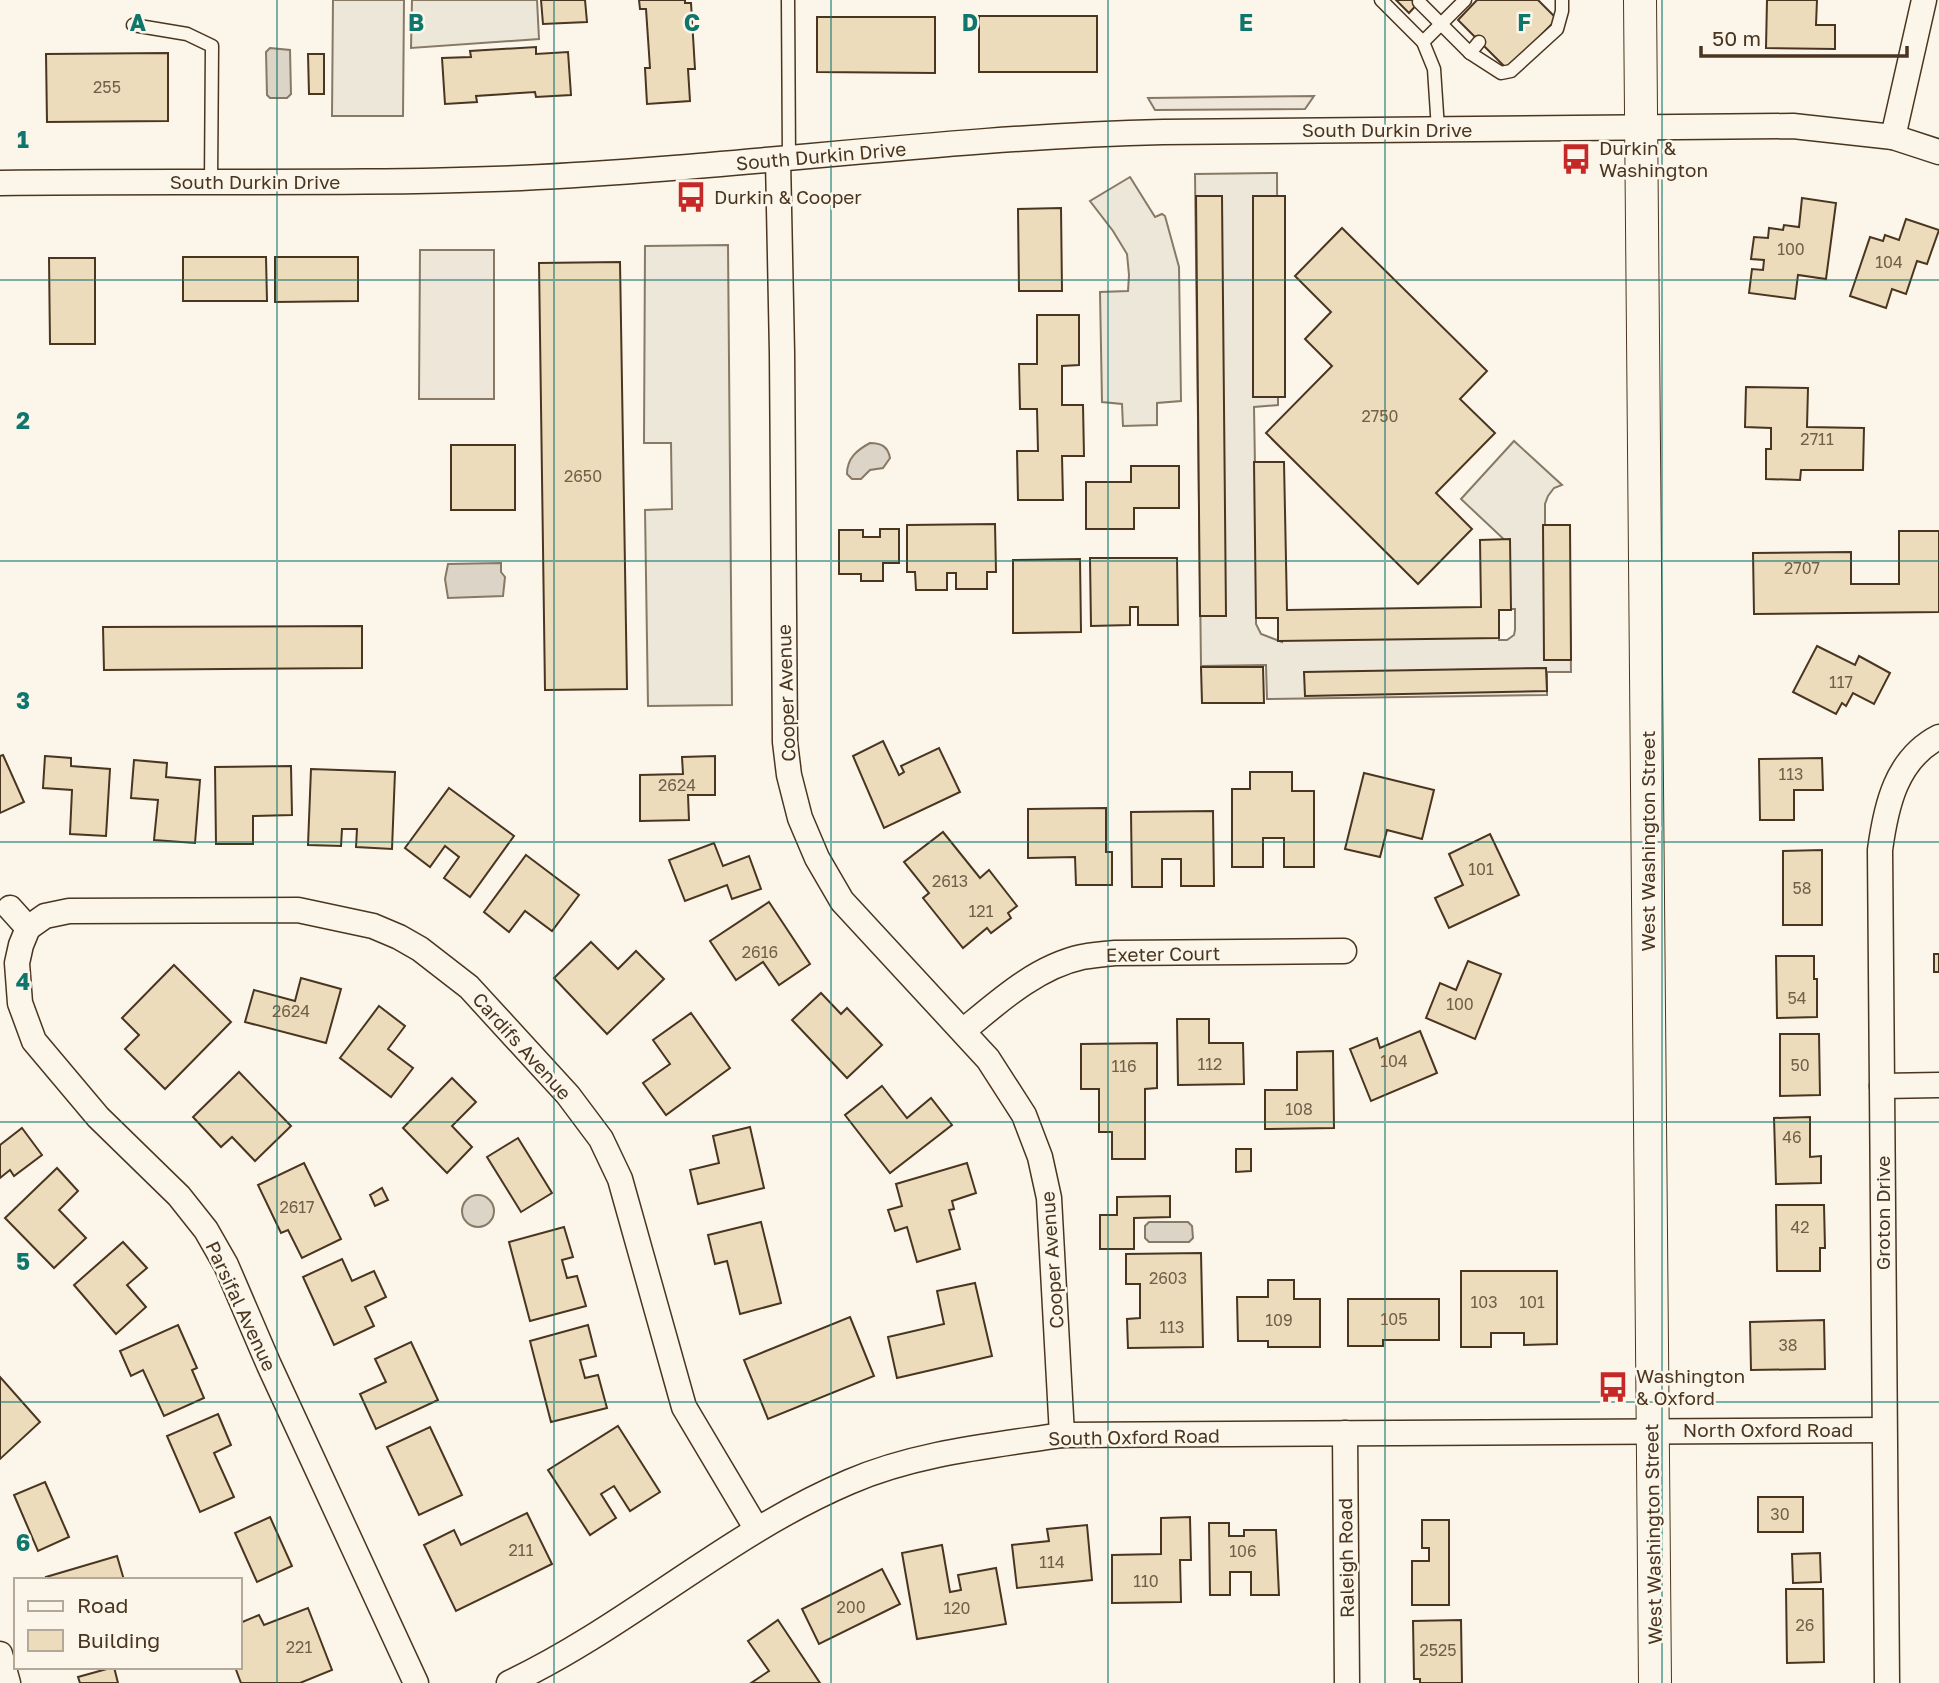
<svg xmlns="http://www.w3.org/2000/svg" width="1939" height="1683" font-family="'Golos Text',sans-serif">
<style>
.grass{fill:#ede6d9;stroke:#887966;stroke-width:2}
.parking{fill:#ede7d9;stroke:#887966;stroke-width:2;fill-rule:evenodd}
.water{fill:#dcd4c6;stroke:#887966;stroke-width:2}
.building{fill:#ecdcbc;stroke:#4a3520;stroke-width:2}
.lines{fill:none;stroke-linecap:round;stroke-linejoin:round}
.service-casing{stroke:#4a3520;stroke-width:15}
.minor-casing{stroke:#4a3520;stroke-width:27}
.tertiary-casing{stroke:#4a3520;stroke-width:34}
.service{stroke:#fbf6e9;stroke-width:12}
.minor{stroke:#fbf6e9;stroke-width:24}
.tertiary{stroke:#fbf6e9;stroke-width:32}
.grid{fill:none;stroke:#0f766e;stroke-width:2;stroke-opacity:0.55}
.labels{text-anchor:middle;stroke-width:5;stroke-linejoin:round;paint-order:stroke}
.number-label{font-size:16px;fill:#725f47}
.street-label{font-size:19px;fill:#4a3520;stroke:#fbf6e9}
.poi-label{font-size:19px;fill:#4a3520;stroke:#fbf6e9;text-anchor:start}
.grid-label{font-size:23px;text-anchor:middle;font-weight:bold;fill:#0f766e;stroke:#fbf6e9;stroke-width:5;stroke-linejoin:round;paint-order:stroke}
</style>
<rect width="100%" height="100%" fill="#fbf6e9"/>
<!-- grass -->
<g class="grass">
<path d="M1314 96 1305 109 1155 110 1148 98Z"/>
<path d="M420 250H494V399H419Z"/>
</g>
<!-- parking -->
<g class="parking">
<path d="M333 0H404L403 116H332Z"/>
<path d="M412 0H537L539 39 411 48Z"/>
<path d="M1277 173 1278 405 1254 407 1255 467 1282 616 1499 615V640H1507L1514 635 1515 630V609H1488L1510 545 1461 499 1514 441 1562 485 1554 488 1548 496 1545 504V525L1551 528 1569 527 1571 672H1547V695L1267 699 1266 665 1201 666 1195 174ZM1256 617H1282V642L1261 634 1256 624Z"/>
<path d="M1130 177 1155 217 1162 214 1165 216 1179 267 1181 401 1157 403V425L1123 426 1122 404 1102 402 1100 292 1128 291 1129 275 1127 254 1113 231 1090 201Z"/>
<path d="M728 245 732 705 648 706 645 510 672 509 671 443H644L645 246Z"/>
</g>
<!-- water -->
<g class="water">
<path d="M270 48 290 50 291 94 287 98H270L267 95 266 52Z"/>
<path d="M870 443C882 443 888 447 890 458L883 468 870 470 861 479H852L847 474C847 458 857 450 870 443Z"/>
<path d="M501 563V572L505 577 503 596 448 598 445 579 448 564Z"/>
<circle cx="478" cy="1211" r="16"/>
<path d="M1149 1222H1188L1192 1226 1193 1238 1189 1242H1149L1145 1238V1226Z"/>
</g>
<!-- building -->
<g class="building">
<path d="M541 0H585L587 22 543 24Z"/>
<path d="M639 0H685V3H691L695 69H688L690 101 647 104 645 68H650L646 9H640Z"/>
<path d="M1396 0H1421L1409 13Z"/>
<path d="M1477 0H1538L1557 19 1507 69 1458 20Z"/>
<path d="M1767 0H1817L1816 25H1835V49L1766 48Z"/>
<rect x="979" y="16" width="118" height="56"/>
<path d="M817 17H935V73L817 72Z"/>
<path d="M536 47V54L568 52 571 95 536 97 535 92 476 96 477 102 445 104 442 58 471 57 470 51Z"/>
<path d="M168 53V121L47 122 46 54Z"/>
<path d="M308 54H324V94H309Z"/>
<path d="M1196 196H1222L1226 616H1200Z"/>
<rect x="1253" y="196" width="32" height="201"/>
<path d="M1802 198 1836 203 1826 279 1798 275 1795 299 1749 293 1752 269 1763 270 1764 260 1751 259 1754 237 1768 238 1769 228 1783 230 1784 225 1799 227Z"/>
<path d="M1061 208 1062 291H1019L1018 209Z"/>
<path d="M1906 219 1939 230 1927 264 1917 261 1906 294 1892 289 1886 308 1850 296 1870 237 1883 241 1885 235 1899 240Z"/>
<path d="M1342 228 1487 371 1460 399 1495 433 1436 493 1472 529 1418 584 1266 433 1332 366 1305 339 1331 312 1295 276Z"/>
<path d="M183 257H266L267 301H183Z"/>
<path d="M275 257H358V301L275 302Z"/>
<path d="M49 258H95V344H50Z"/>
<path d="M620 262 627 689 545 690 539 263Z"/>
<path d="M1037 315H1079V365L1062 366V405H1083L1084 456H1062L1063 500H1018L1017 451H1038L1037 409H1020L1019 364H1037Z"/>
<path d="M1746 387 1808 388 1807 427 1864 428 1863 470H1801L1800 480 1766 479V449H1771V428L1745 427Z"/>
<rect x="451" y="445" width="64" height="65"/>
<path d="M1254 462H1284L1287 610 1481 607 1480 540 1510 539 1511 610H1499V638L1278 641V618H1256Z"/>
<path d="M1131 466H1179V508H1134V529H1086V482H1131Z"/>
<path d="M995 524 996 572H987V589H956V573H947V590H916L915 572H907V525Z"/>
<path d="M1543 525H1570L1571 660H1544Z"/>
<path d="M880 529H899V563H883V581H861V574H839V530H863V537H880Z"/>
<path d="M1899 531H1939V612L1754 614 1753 553 1851 552V584H1899Z"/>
<path d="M1090 558H1177L1178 625H1138V607H1130V625L1091 626Z"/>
<path d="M1080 559 1081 632 1013 633V560Z"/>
<path d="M362 626V668L104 670 103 627Z"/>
<path d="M1817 646 1855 665 1859 656 1890 673 1874 704 1853 693 1846 706 1842 703 1836 714 1793 692Z"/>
<path d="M1201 667H1263L1264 703H1202Z"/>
<path d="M1546 668 1547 691 1305 696 1304 672Z"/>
<path d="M883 741 899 775 904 772 901 766 939 748 960 792 884 828 853 756Z"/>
<path d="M3 755 24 802 0 813V756Z"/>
<path d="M45 756 71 758V766L110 769 106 836 70 834 72 790 43 788Z"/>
<path d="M715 756V795H688L689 820 640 821V775L683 774 682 757Z"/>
<path d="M1822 758 1823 790H1794V820H1760L1759 759Z"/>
<path d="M134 760 167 763 166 777 200 780 195 843 154 840 158 800 131 798Z"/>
<path d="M291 766 292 815 253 816V844H216L215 767Z"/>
<path d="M311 769 395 772 392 849 356 847 357 829H342L341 846 308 845Z"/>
<path d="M1250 772H1292V791H1314V867H1284V838H1263V867H1232V789H1250Z"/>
<path d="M1364 773 1434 790 1422 839 1387 830 1380 857 1345 849Z"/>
<path d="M449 788 514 836 470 897 444 878 459 857 445 846 430 867 405 848Z"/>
<path d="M1106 808V852H1112V885H1076L1075 857 1028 858V809Z"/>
<path d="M1213 811 1214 886H1181V859H1162V887H1132L1131 812Z"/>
<path d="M943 832 980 878 989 870 1017 906 1008 913 1011 918 991 933 987 928 963 948 923 898 929 893 904 862Z"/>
<path d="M1490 834 1519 895 1449 928 1435 898 1463 885 1449 854Z"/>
<path d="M714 843 723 866 749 856 761 889 732 899 727 885 685 901 669 860Z"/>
<path d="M1822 850V925H1783V851Z"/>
<path d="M526 855 579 895 552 931 525 911 509 932 484 912Z"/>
<path d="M769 902 810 964 779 985 763 962 736 980 710 941Z"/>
<path d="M591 942 618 969 636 951 664 979 607 1034 554 978Z"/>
<rect x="1934" y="954" width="5" height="18"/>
<path d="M1776 956H1814V979H1817V1017L1777 1018Z"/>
<path d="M1468 961 1501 974 1475 1039 1426 1018 1440 983 1456 990Z"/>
<path d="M174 965 231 1022 165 1089 125 1049 139 1035 122 1018Z"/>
<path d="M301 978 341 989 326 1043 245 1022 254 990 295 1001Z"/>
<path d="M821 993 841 1014 847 1008 882 1045 847 1078 792 1020Z"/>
<path d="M379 1006 405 1026 388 1049 413 1068 391 1097 340 1058Z"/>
<path d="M691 1013 730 1068 666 1115 643 1083 670 1064 653 1040Z"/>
<path d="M1177 1019H1209V1043H1243L1244 1084 1178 1085Z"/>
<path d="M1420 1031 1437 1073 1371 1101 1350 1049 1377 1038 1380 1048Z"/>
<path d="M1780 1034H1819L1820 1095 1780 1096Z"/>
<path d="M1157 1043V1088L1145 1089V1159H1112V1132H1099V1089H1081V1044Z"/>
<path d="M1333 1051 1334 1128 1265 1129V1090H1297V1052Z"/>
<path d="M239 1072 291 1126 255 1161 232 1137 221 1147 193 1117Z"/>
<path d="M452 1078 476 1102 452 1126 472 1147 447 1173 403 1128Z"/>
<path d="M882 1086 907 1118 931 1098 952 1125 890 1173 845 1115Z"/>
<path d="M1810 1117V1157L1821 1156V1183L1776 1184 1774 1118Z"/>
<path d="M750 1127 764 1188 698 1204 690 1170 719 1163 713 1136Z"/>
<path d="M22 1128 42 1155 14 1176 10 1170 0 1178V1145Z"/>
<path d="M518 1138 552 1193 521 1212 487 1157Z"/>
<path d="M1236 1149H1251V1171L1236 1172Z"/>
<path d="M304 1163 341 1239 302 1258 288 1230 281 1233 258 1185Z"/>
<path d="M967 1163 976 1193 952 1201 954 1209 949 1210 960 1249 917 1262 907 1227 895 1231 888 1210 902 1206 896 1184Z"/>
<path d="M57 1168 78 1191 59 1210 86 1238 54 1268 5 1218Z"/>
<path d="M382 1188 388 1200 375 1206 370 1195Z"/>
<path d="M1170 1196V1217L1134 1218V1249H1100V1215H1117V1197Z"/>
<path d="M1776 1205H1824L1825 1248H1820V1271H1777Z"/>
<path d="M761 1222 781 1303 740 1314 727 1261 715 1264 708 1235Z"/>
<path d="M564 1227 573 1257 562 1260 567 1278 577 1276 586 1306 530 1321 509 1242Z"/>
<path d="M123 1242 147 1268 127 1285 146 1307 116 1334 74 1285Z"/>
<path d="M1201 1253 1203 1347 1128 1348 1127 1319 1140 1318V1284H1126V1254Z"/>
<path d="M342 1259 352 1281 374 1271 386 1297 365 1307 374 1326 334 1345 303 1277Z"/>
<path d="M1461 1271H1557V1344L1524 1345V1333H1491V1347H1461Z"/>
<path d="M1268 1280H1294V1299H1320V1347H1268V1341H1238L1237 1297H1268Z"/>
<path d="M975 1283 992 1356 897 1378 888 1337 944 1324 937 1291Z"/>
<path d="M1348 1299H1439V1340H1383V1346H1348Z"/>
<path d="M850 1317 874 1376 768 1419 744 1360Z"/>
<path d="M1824 1320 1825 1369 1751 1370 1750 1322Z"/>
<path d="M178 1325 197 1368 192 1370 204 1398 164 1416 143 1370 131 1376 120 1351Z"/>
<path d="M588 1325 596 1356 580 1360 585 1378 598 1375 607 1408 551 1422 530 1341Z"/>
<path d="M411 1342 438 1400 376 1429 360 1394 386 1382 375 1359Z"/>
<path d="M0 1377 40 1422 0 1459Z"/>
<path d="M218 1414 231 1445 214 1453 234 1497 200 1512 167 1436Z"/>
<path d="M618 1426 660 1492 630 1511 614 1486 601 1494 616 1518 590 1535 548 1470Z"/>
<path d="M430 1427 462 1495 419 1515 387 1447Z"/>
<path d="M45 1482 69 1537 38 1551 14 1495Z"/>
<rect x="1758" y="1497" width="45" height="35"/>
<path d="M527 1513 552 1564 456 1611 424 1545 454 1530 461 1545Z"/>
<path d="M270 1517 292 1566 257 1582 235 1533Z"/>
<path d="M1190 1517 1191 1560H1180L1181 1602 1112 1603V1555L1161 1554V1518Z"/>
<path d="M1422 1520H1449V1605H1412V1561H1429V1548H1422Z"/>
<path d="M1209 1523H1229V1536H1244V1530H1276L1279 1595H1251V1572H1230V1595H1210Z"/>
<path d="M1087 1525 1092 1580 1017 1588 1012 1545 1049 1541 1047 1529Z"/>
<path d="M942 1545 950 1592 961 1590 958 1575 996 1568 1006 1624 917 1639 902 1553Z"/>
<path d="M1820 1553 1821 1582 1793 1583 1792 1554Z"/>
<path d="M117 1556 124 1580H47L46 1577Z"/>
<path d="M882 1569 900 1604 819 1644 802 1609Z"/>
<path d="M1786 1589H1823L1824 1662 1787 1663Z"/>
<path d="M308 1608 332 1670 300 1683H241L235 1667H240V1623L259 1615 264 1625Z"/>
<path d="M778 1620 820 1683H751L769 1671 748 1641Z"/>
<path d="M1461 1620 1462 1683H1420V1679H1414L1413 1621Z"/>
<path d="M114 1667 118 1683H80L78 1677Z"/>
</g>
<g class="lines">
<defs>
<g id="service">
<path d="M788 0 789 159"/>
<path d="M1381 0 1423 42 1434 69 1438 129"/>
<path d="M1419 2 1470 53 1501 73 1511 71 1557 29 1562 11V0"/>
<path d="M133 25 187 34 212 46 211 182"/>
<path d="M1423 42 1465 0"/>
<path d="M1470 53 1479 42"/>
</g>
<g id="minor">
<path d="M1893 137 1924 0"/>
<path d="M778 160 782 353 785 742 789 775 800 818 817 858 842 901 988 1059 1024 1115 1040 1157 1049 1198 1062 1435"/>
<path d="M0 183C174 180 348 185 521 178 736 168 949 137 1163 132L1793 126 1893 137 1939 152"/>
<path d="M10 908 28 928"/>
<path d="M28 928 45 916 69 911 298 910 373 926 399 937 420 949 469 987 568 1095 601 1139 620 1179 684 1407 756 1528"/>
<path d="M28 928 21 945 17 963 20 1003 34 1041 98 1117 179 1196 206 1230 226 1265 269 1365 416 1683"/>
<path d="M963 1031C998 1002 1036 967 1082 957 1093 955 1104 954 1115 953L1344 951"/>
<path d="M1882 1086 1939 1085"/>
<path d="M1345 1433 1347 1683"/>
<path d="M0 1654 8 1683"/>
<path d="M509 1683C629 1626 727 1534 849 1482 916 1453 990 1446 1062 1435L1884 1430"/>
<path d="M1887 1683 1880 850C1886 806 1896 759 1939 737"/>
</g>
<path id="tertiary" d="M1640 0 1655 1683"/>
</defs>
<!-- service casing -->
<use href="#service" class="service-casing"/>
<!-- minor casing -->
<use href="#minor" class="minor-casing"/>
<!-- tertiary casing -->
<use href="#tertiary" class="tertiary-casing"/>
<!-- service -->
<use href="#service" class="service"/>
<!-- minor -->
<use href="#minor" class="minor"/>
<!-- tertiary -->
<use href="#tertiary" class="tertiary"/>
</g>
<!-- grid -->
<path class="grid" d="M277 0V1683M554 0V1683M831 0V1683M1108 0V1683M1385 0V1683M1662 0V1683M0 280H1939M0 561H1939M0 842H1939M0 1122H1939M0 1402H1939"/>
<!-- icons -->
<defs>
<symbol id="bus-bare" viewBox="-9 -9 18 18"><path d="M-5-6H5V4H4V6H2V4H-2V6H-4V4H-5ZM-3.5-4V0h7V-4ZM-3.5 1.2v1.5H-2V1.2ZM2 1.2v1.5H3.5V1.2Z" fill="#c62828" stroke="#fbf6e9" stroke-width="2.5" paint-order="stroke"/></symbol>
</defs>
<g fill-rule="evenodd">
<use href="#bus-bare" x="1554" y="137" width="44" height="44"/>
<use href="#bus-bare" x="669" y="175" width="44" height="44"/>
<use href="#bus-bare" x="1591" y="1365" width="44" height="44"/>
</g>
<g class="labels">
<!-- number labels -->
<g class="number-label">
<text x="107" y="93">255</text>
<text x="1791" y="255">100</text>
<text x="1889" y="268">104</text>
<text x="1380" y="422">2750</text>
<text x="1817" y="445">2711</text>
<text x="583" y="482">2650</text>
<text x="1802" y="574">2707</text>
<text x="1841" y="688">117</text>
<text x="1791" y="780">113</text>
<text x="677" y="791">2624</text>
<text x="1481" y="875">101</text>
<text x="950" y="887">2613</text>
<text x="1802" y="894">58</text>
<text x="981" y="917">121</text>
<text x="760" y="958">2616</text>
<text x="1797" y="1004">54</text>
<text x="1460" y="1010">100</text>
<text x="291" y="1017">2624</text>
<text x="1394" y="1067">104</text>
<text x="1210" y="1070">112</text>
<text x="1800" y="1071">50</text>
<text x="1124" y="1072">116</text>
<text x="1299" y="1115">108</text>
<text x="1792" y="1143">46</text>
<text x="297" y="1213">2617</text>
<text x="1800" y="1233">42</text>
<text x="1168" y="1284">2603</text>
<text x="1484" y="1308">103</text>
<text x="1532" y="1308">101</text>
<text x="1394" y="1325">105</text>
<text x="1279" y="1326">109</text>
<text x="1172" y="1333">113</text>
<text x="1788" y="1351">38</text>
<text x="1780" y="1520">30</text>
<text x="521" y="1556">211</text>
<text x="1243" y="1557">106</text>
<text x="1052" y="1568">114</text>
<text x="1146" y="1587">110</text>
<text x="851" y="1613">200</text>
<text x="957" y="1614">120</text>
<text x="1805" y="1631">26</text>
<text x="299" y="1653">221</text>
<text x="1438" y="1656">2525</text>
</g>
<!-- street labels -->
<g class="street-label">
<text x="1387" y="137">South Durkin Drive</text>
<text transform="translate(821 156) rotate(-5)" y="7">South Durkin Drive</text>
<text x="255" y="189">South Durkin Drive</text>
<text transform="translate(786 693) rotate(-92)" y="7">Cooper Avenue</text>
<text transform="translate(1648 841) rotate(-90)" y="7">West Washington Street</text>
<text transform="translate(1163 954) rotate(-1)" y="7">Exeter Court</text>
<text transform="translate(522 1046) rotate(48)" y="7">Cardifs Avenue</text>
<text transform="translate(1883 1213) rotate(-90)" y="7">Groton Drive</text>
<text transform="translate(1052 1260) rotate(-94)" y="7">Cooper Avenue</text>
<text transform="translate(241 1306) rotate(65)" y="7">Parsifal Avenue</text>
<text x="1768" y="1437">North Oxford Road</text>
<text transform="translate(1134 1437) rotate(-1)" y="7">South Oxford Road</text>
<text transform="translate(1653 1534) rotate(-91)" y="7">West Washington Street</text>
<text transform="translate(1346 1558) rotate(-91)" y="7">Raleigh Road</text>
</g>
<!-- poi labels -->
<g class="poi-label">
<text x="1599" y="155">Durkin &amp;<tspan x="1599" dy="22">Washington</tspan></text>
<text x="714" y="204">Durkin &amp; Cooper</text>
<text x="1636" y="1383">Washington<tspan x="1636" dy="22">&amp; Oxford</tspan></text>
</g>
</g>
<g class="grid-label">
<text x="138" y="31">A</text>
<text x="416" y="31">B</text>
<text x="692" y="31">C</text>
<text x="970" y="31">D</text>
<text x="1246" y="31">E</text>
<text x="1524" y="31">F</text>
<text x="23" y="148">1</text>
<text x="23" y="429">2</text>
<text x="23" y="709">3</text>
<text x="23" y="990">4</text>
<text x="23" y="1270">5</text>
<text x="23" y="1551">6</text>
</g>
<!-- legend -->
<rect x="14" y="1578" width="228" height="91" fill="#fbf6e9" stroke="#b4a999" stroke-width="2"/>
<rect x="28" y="1601" width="35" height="10" fill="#fbf6e9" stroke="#b4a999" stroke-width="2"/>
<text x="77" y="1613" font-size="21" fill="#4a3520">Road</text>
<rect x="28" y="1630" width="35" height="21" fill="#ecdcbc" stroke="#b4a999" stroke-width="2"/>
<text x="77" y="1648" font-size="21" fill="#4a3520">Building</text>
<!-- scale -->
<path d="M1701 46v10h206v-10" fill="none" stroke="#4a3520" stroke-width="3.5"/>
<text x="1712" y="46" font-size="21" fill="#4a3520" stroke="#fbf6e9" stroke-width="5" paint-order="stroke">50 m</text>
</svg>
